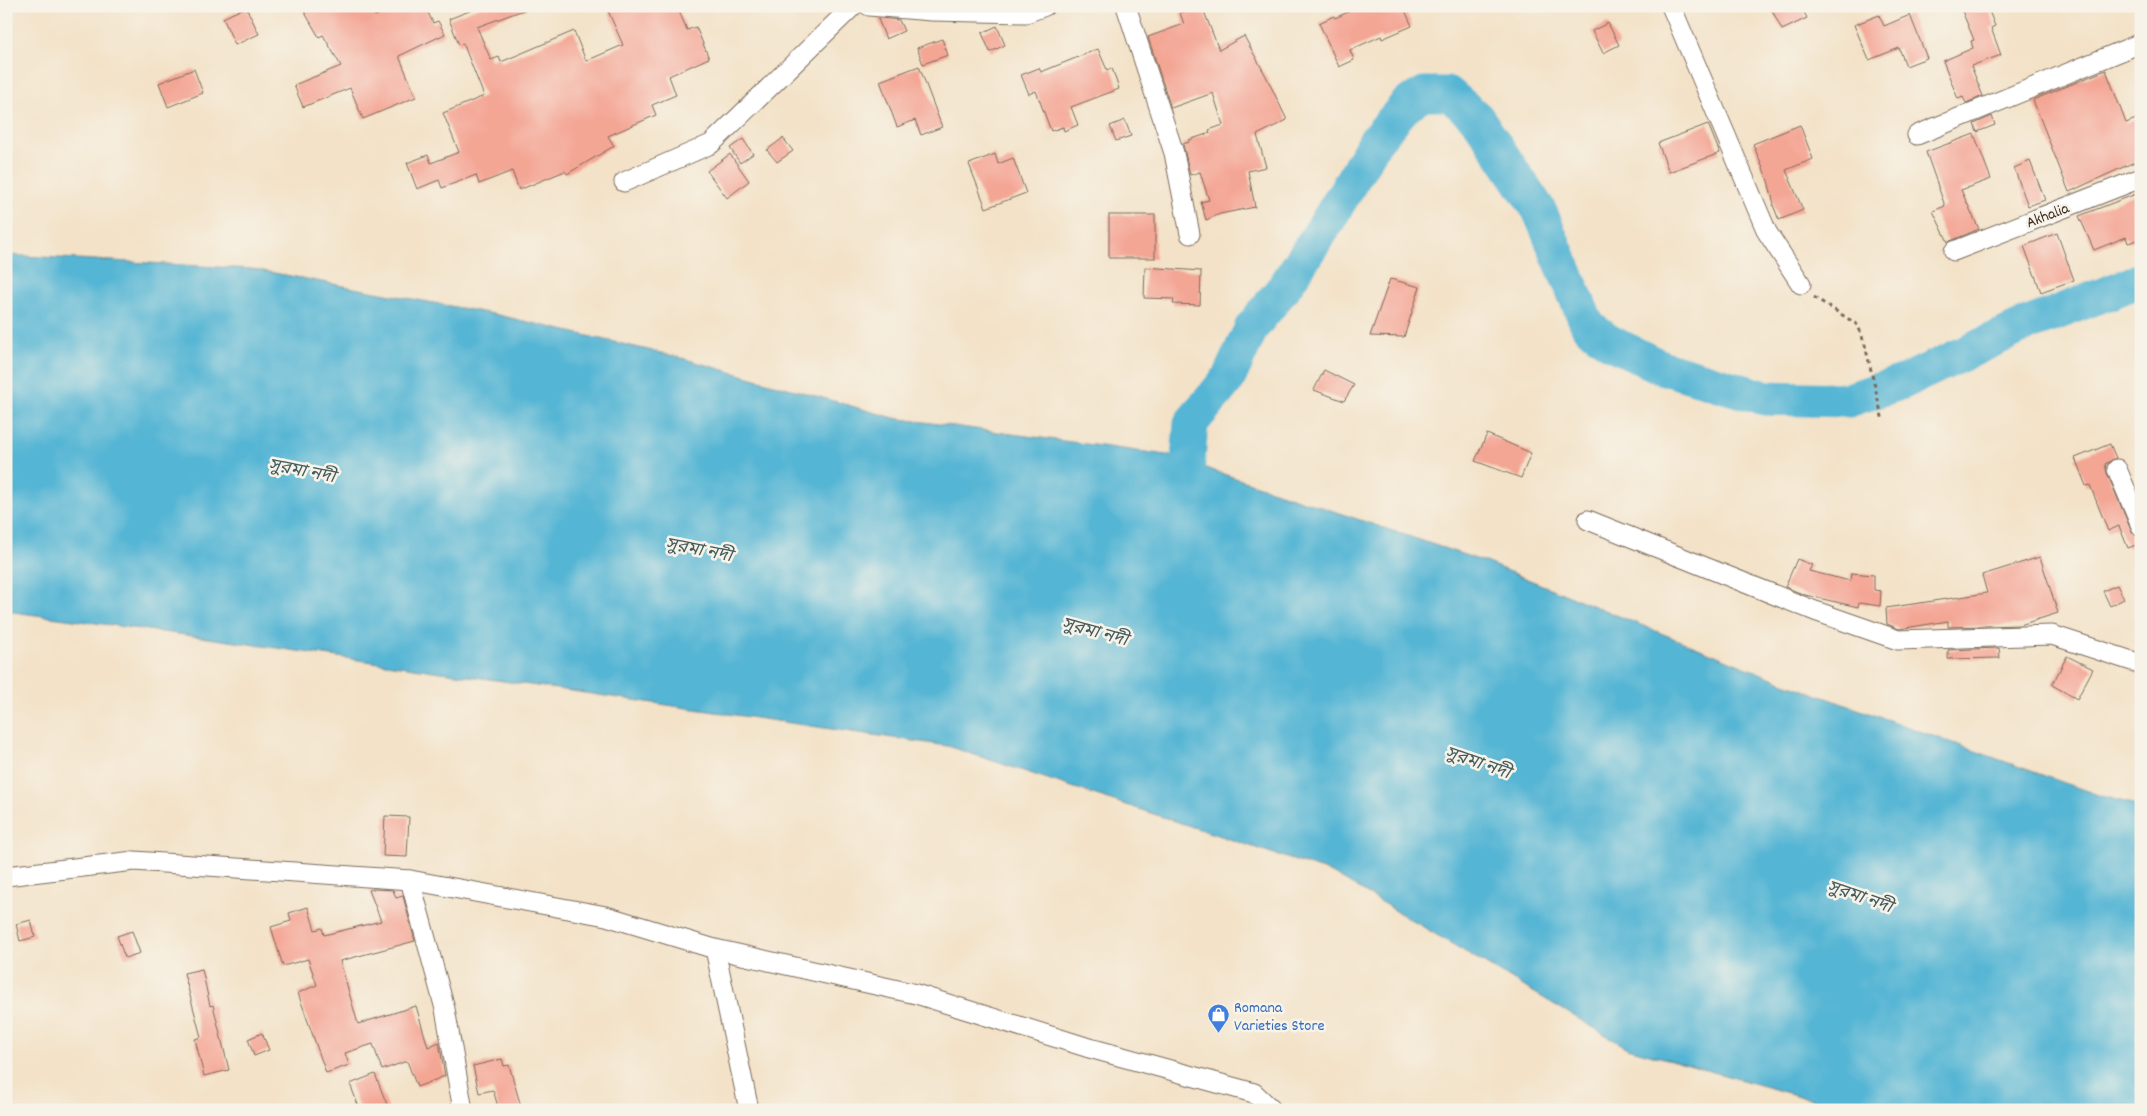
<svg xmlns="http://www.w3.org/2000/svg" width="2147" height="1116" font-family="Dekko,'Noto Sans Bengali',sans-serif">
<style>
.water{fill:#55b5d4;stroke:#487079}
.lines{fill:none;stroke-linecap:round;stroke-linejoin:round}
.river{stroke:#55b5d4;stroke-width:35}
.building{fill:#f4a695}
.minor-casing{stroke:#7b6a5a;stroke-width:21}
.path{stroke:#7b6a5a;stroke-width:3;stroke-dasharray:4 4;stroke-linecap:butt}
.minor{stroke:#fff;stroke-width:19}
.labels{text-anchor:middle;stroke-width:5;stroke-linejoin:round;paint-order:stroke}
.street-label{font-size:16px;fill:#3b2a1e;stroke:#f7f3e8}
.shop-label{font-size:16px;fill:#366cbe;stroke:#f7f3e8;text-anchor:start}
.water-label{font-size:18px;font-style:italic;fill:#445b5e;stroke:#f7f3e8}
</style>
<rect width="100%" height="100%" fill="#f7f3e8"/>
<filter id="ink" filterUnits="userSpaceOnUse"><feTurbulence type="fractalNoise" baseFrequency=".02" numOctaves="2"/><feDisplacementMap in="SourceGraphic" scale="10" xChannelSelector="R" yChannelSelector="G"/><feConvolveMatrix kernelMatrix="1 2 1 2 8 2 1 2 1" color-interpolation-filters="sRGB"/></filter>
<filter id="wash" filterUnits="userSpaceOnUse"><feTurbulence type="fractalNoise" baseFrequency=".0096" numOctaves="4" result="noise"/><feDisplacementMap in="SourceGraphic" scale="20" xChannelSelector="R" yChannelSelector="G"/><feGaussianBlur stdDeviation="1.12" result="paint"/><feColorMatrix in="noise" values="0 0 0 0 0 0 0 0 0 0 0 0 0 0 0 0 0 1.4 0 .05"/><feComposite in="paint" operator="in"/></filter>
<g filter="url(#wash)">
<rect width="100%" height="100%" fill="#f3e2c8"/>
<!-- water -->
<path class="water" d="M6 255 253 269 498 315 678 357 894 418 1167 455 1485 562 1782 682 2101 796 2141 806V1110H1849L1628 1048 1332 873 948 746 208 638 6 611Z"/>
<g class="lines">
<!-- river -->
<path class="river" d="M1184 509 1191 423 1228 379 1252 327 1285 286 1327 222 1376 140 1407 104 1424 94H1449L1477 118 1539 210 1588 326 1608 341 1661 367 1765 398 1848 400 1903 382 2023 326 2141 280"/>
</g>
<g id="blocks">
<!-- building -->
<g class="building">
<path d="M301 6H370L375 16 397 6H425L433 23 438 21 445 34 399 56 416 97 363 119 350 88 303 107 294 85 341 66 323 35 319 37Z"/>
<path d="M482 6 529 8 477 27 491 60 499 57 501 62 574 31 586 61 623 45 606 6H677L687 30 696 27 709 58 669 76 676 95 652 105 656 115 608 136 614 146 567 174 565 171 519 190 512 171 479 184 476 175 442 188 439 180 417 189 407 163 428 155 431 163 459 152 443 113 484 96 463 43 459 45 449 19Z"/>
<path d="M1199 6H1202L1219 50 1244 36 1266 76 1287 120 1257 135 1266 167 1248 171 1255 207 1220 214 1206 220 1201 202 1209 200 1200 172 1190 175 1183 144 1189 142V140L1210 133 1209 130 1223 125 1213 93 1171 108 1148 37 1184 24 1180 13Z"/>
<path d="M1361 6H1403L1412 26 1382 39 1381 36 1350 50 1354 60 1339 67 1319 23 1334 16 1335 18Z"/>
<path d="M1770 6H1801L1807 18 1782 30Z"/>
<path d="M1960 6H1987L1995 26 1991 28 2001 55 1971 66 1983 96 1966 103 1963 97 1958 99 1943 61 1973 48 1971 41 1974 40Z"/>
<path d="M246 7 259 34 235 45 223 18Z"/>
<path d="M1879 15 1884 26 1910 15 1927 58 1906 66 1899 48 1869 60 1854 25Z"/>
<path d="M880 18 899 20 904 31 886 39 878 19Z"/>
<path d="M1608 23 1619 45 1603 53 1592 31Z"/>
<path d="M997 26 1005 45 990 52 982 33Z"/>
<path d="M942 39 948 55 923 64 917 48Z"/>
<path d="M1098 49 1107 70 1112 68 1119 89 1071 107 1078 125 1064 131 1063 127 1051 131 1036 91 1029 94 1021 75 1039 68 1041 72Z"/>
<path d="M919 66 942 127 921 135 915 120 897 127 880 81Z"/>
<path d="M194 69 203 93 168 107 159 83Z"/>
<path d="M2106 70 2126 123 2141 117V159L2069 192 2033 100Z"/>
<path d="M1992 116 1995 125 1977 132 1974 124Z"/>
<path d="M1125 120 1131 136 1116 141 1110 126Z"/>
<path d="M1708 124 1720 153 1669 172 1658 143Z"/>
<path d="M1800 125 1813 159 1786 170 1803 210 1779 220 1773 205 1774 204 1768 181 1753 144Z"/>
<path d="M1974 134 1991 179 1961 190 1979 229 1948 242 1933 211 1945 206 1926 152Z"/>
<path d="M783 138 793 151 777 162 767 150Z"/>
<path d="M743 139 753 154 740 163 730 148Z"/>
<path d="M730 154 749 181 727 198 707 171Z"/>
<path d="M995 154 998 164 1013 158 1026 193 986 208 969 164Z"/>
<path d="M2030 161 2045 200 2028 206 2014 168Z"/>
<path d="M2141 192V239L2128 243 2126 237 2094 250 2079 216Z"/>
<rect x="1109" y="215" width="46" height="43"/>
<path d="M2057 233 2074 280 2041 292 2024 246Z"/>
<path d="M1145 267 1201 271 1200 305 1173 304 1174 299 1144 298Z"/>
<path d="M1390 279 1420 287 1404 337 1370 336Z"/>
<path d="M1324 370 1354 385 1344 401 1314 390Z"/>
<path d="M1487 434 1531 453 1521 478 1475 461Z"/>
<path d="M2110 444 2116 458 2105 464 2107 473 2131 530 2135 535 2141 537V543L2128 548 2119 526 2108 531 2090 485 2086 486 2075 458Z"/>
<path d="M2040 557 2058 613 2020 625 1948 627V621L1899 629 1887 624 1886 608 1987 593 1982 575Z"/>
<path d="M1797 559 1812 565 1809 571 1850 581 1851 573 1874 575V590L1881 591 1880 606 1859 603 1858 607 1805 595 1785 587Z"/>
<path d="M2117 585 2124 599 2110 606 2103 591Z"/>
<path d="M1999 648 2000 658 1948 659V650Z"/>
<path d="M2067 656 2093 669 2077 699 2052 685Z"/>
<path d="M385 816 409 817 407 857 383 856Z"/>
<path d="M374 889 393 890 396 898 403 896 415 941 340 961 358 1024 416 1006 428 1047 439 1042 445 1076 417 1087 407 1061 382 1070 373 1044 345 1053 349 1065 326 1073 298 993 317 985 308 959 283 966 271 927 291 921 289 913 308 907 315 930 322 928 324 935 381 921 369 890Z"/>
<path d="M31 920 35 937 20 941 16 924Z"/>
<path d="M132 931 140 953 125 958 117 936Z"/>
<path d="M202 969 210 1006 213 1005 229 1070 204 1076 195 1039 201 1037 184 973Z"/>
<path d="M262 1033 269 1050 254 1056 248 1039Z"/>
<path d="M502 1059 504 1066 509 1065 522 1110H499L493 1090 479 1093 473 1066Z"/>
<path d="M375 1074 389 1110H360L350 1084Z"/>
</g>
</g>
</g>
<g filter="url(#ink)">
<use href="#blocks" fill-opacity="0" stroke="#7b6a5a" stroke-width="1"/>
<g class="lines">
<defs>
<g id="minor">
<path d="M869 6 932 11 1026 13 1045 6"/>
<path d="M1126 6 1174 153 1190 234"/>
<path d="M1671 6 1767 232 1801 284"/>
<path d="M1917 135 2141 43"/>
<path d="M624 182 711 144 853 6"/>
<path d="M1954 251 2141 178"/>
<path d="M2117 469 2141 526"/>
<path d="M1588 520 1815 611 1898 640 2052 635 2141 664"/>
<path d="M6 876 134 861 410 880 606 916 715 949 916 994 1086 1047 1254 1093 1272 1110"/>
<path d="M410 880 445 1009 463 1110"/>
<path d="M715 949 749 1110"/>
</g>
</defs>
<!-- minor casing -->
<use href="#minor" class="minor-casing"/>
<!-- path -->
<path class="path" d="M1814 297 1858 325 1865 345 1883 421"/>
<!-- minor -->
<use href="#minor" class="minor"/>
</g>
</g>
<!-- icons -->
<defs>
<symbol id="shop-pin" viewBox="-11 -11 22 30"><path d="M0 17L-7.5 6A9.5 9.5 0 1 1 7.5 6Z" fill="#3f7fe0" stroke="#f7f3e8"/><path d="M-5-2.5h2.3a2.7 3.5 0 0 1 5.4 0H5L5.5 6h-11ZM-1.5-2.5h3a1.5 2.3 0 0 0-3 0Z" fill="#fff"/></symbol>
</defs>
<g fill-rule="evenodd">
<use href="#shop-pin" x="1206" y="1002" width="25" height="34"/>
</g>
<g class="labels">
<!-- street labels -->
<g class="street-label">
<text transform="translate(2047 214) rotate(-21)" y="6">Akhalia</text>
</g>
<!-- shop labels -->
<g class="shop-label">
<text x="1234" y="1012">Romana<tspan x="1234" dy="18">Varieties Store</tspan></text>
</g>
<!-- water labels -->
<g class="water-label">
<text transform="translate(302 470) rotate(11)" y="6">সুরমা নদী</text>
<text transform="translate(699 549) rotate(11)" y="6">সুরমা নদী</text>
<text transform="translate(1095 631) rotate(15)" y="6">সুরমা নদী</text>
<text transform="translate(1478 762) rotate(19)" y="6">সুরমা নদী</text>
<text transform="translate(1860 896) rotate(19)" y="6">সুরমা নদী</text>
</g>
</g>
<!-- margin -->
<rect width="2147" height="1116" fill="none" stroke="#f7f3e8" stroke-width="25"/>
</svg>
